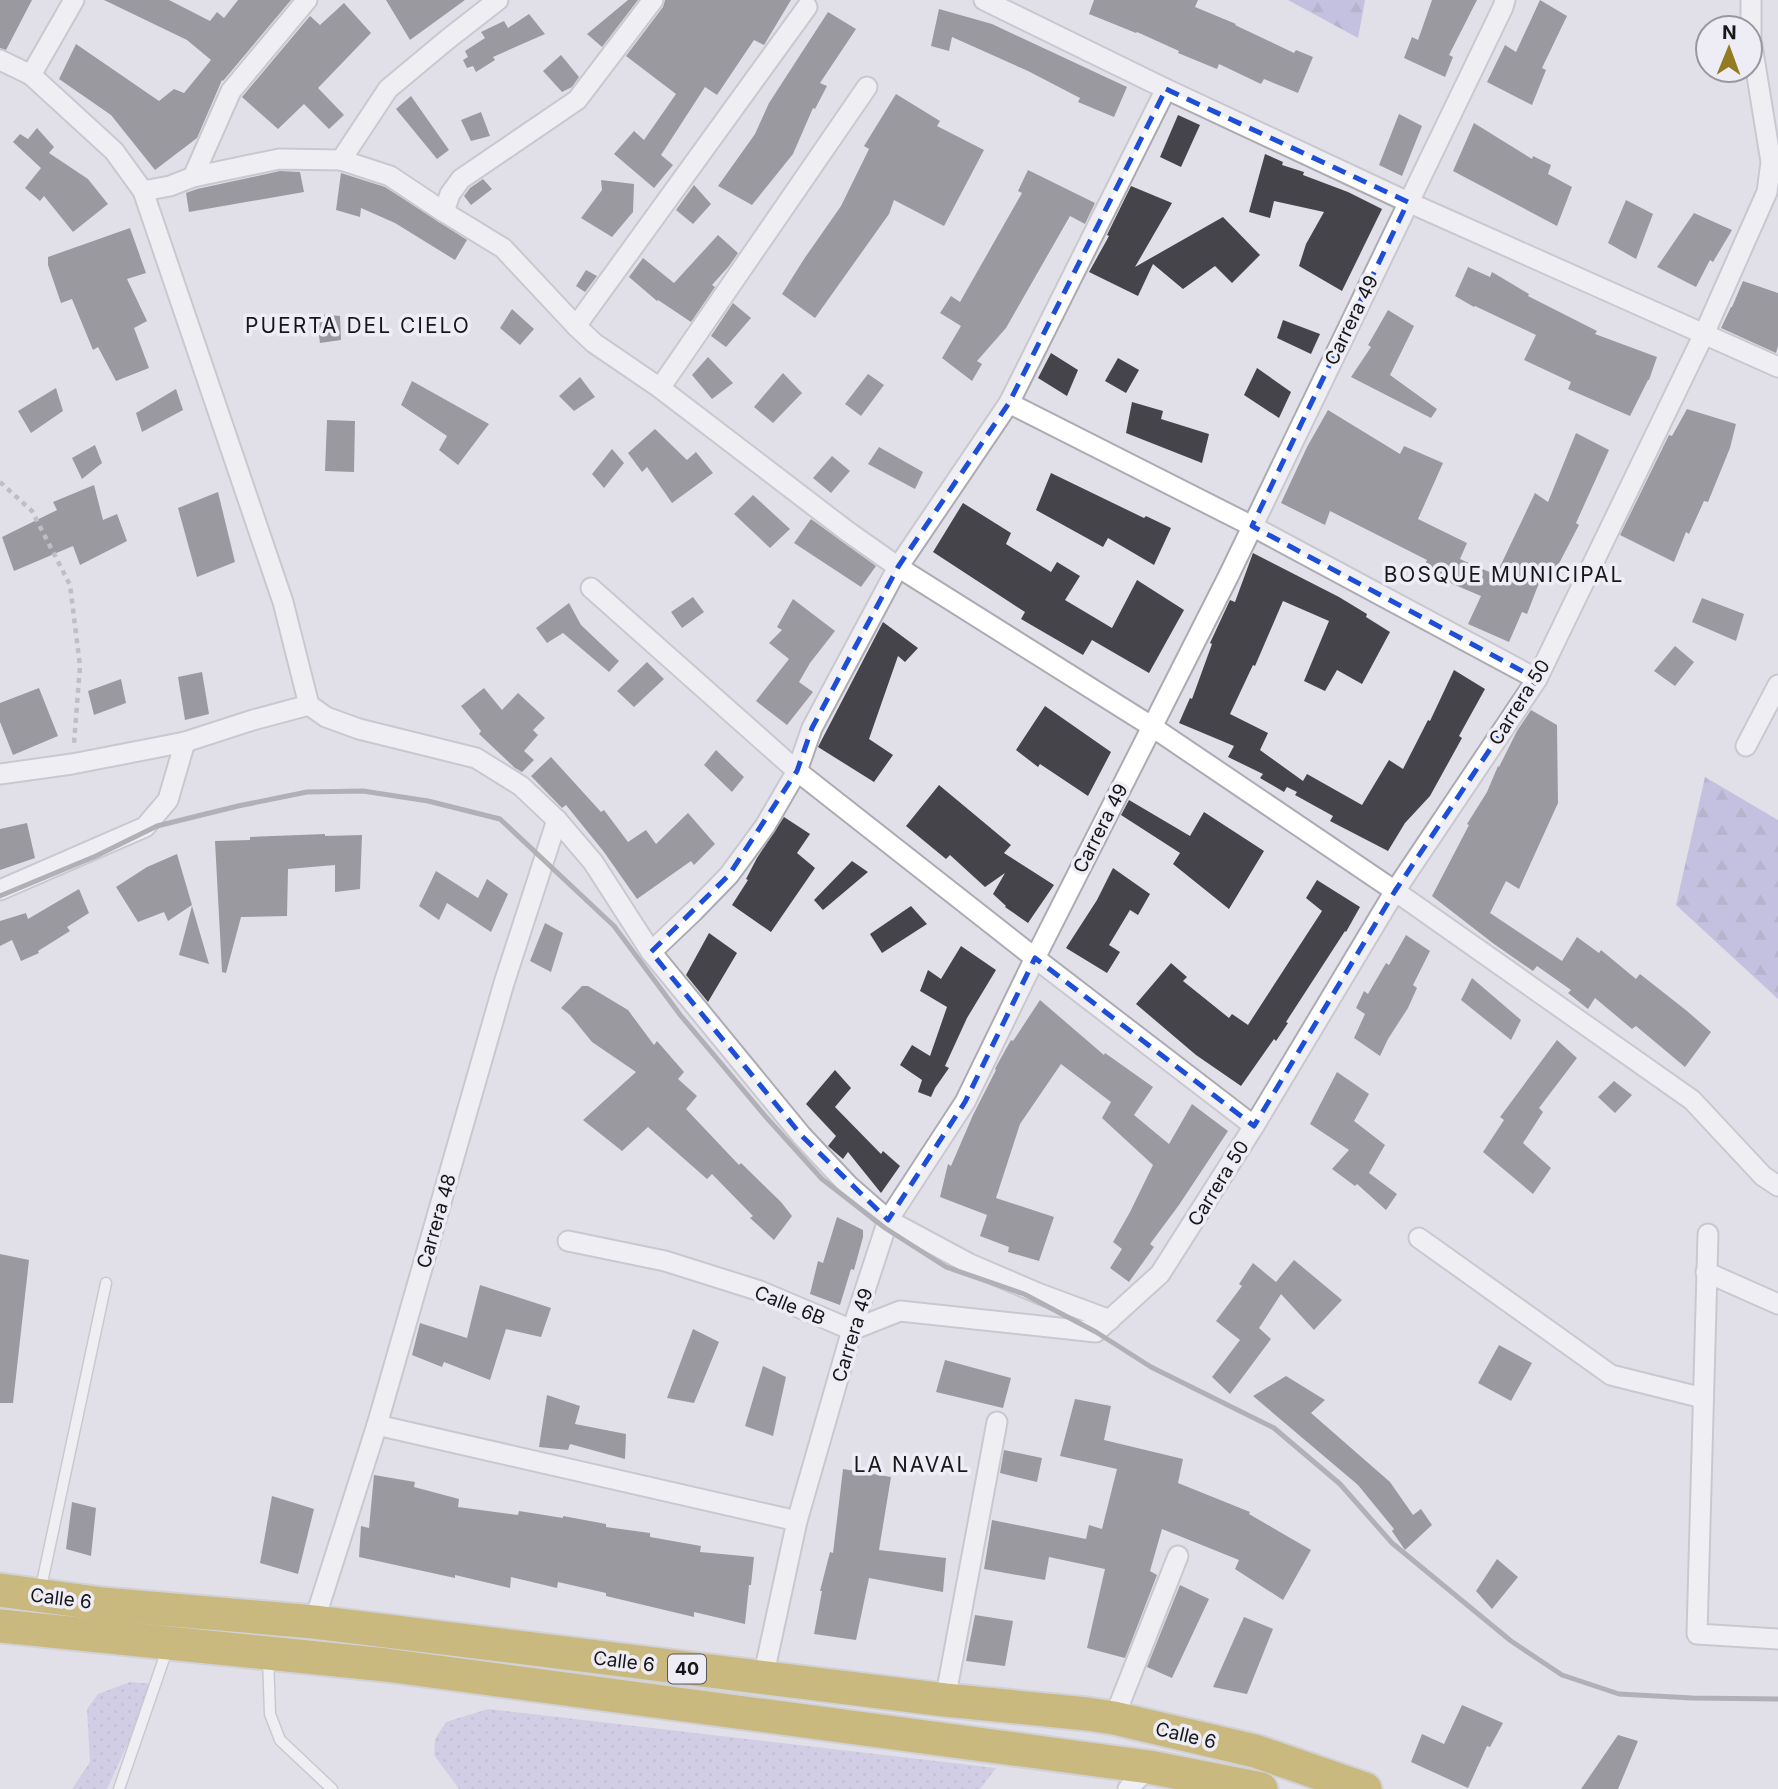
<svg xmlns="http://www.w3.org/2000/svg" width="1778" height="1789" font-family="Inter,sans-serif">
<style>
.green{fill:url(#green-dots)}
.forest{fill:url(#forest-firs)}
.building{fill:#44444a}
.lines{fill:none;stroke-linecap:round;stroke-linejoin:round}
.lane-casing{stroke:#acabb3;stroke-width:13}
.street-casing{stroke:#acabb3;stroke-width:23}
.highway-casing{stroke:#bebebf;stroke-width:37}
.path{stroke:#95959a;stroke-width:4.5;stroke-dasharray:5 5;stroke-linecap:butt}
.lane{stroke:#fff;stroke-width:10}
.street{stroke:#fff;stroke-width:19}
.highway{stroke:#aa8900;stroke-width:33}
.rail{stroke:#76767b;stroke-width:5}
.marked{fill:none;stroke:#1d4ed8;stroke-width:5;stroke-dasharray:14 9;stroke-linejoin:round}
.labels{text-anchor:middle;stroke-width:7;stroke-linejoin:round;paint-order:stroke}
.shield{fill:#eeedf5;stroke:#58575b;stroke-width:2}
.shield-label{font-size:18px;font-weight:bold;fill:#171719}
.street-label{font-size:19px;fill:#171719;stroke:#eeedf5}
.neighbourhood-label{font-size:21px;letter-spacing:2px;fill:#171719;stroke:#eeedf5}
</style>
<defs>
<pattern id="green-dots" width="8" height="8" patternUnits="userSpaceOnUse" patternTransform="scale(1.75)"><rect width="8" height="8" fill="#bbb6e1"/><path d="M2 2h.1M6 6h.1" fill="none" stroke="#a09cc0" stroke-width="1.8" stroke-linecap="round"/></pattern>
<pattern id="forest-firs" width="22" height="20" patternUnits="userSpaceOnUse" patternTransform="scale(1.75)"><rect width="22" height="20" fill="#a19ad7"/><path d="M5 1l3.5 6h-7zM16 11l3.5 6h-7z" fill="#827dae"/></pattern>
</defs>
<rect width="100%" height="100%" fill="#e1e0e8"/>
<!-- green -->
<g class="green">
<path d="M130 1682 155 1684 107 1789H72L90 1762 87 1709 98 1694Z"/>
<path d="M488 1709 996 1768 980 1789H459L434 1755 435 1739 446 1722Z"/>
</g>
<!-- forest -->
<g class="forest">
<path d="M1288 0H1365L1358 38Z"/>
<path d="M1705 777 1778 820V999L1676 905Z"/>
</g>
<!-- building -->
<g class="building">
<path d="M0 0H32L6 50 0 48Z"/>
<path d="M104 0H169L210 21 217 12 224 18 238 0H291L223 81 222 80 197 138 155 170 111 115 59 79 76 44 159 101 174 89 184 93 211 60 187 40Z"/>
<path d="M386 0H465L410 40Z"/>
<path d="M628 0H638L602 47 587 34Z"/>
<path d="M665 0H791L764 45 754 40 717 95 705 87 661 155 673 165 654 188 614 154 634 131 644 140 676 94 626 56 663 7Z"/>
<path d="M1094 0H1198L1195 7 1236 24 1235 25 1294 53 1296 50 1313 57 1298 93 1264 79 1261 84 1219 64 1217 69 1178 53 1179 51 1137 32 1136 33 1089 14Z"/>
<path d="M1432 0H1477L1449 55 1453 57 1445 77 1404 58 1412 37 1418 40Z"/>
<path d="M1540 0 1567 16 1542 68 1546 70 1532 105 1487 82 1505 45 1516 52Z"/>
<path d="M344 3 371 33 318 88 344 115 329 129 304 104 278 129 242 97 310 16 320 25Z"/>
<path d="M939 9 992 24 1127 87 1114 117 1078 102 1080 98 1028 71 952 37 949 51 931 46Z"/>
<path d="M828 12 856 29 820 83 827 86 815 109 813 108 793 154 752 205 718 186 755 134 769 103Z"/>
<path d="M529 14 545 34 493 57 495 60 476 72 473 66 467 68 463 60 468 57 465 51 485 38 481 32 504 21 508 28Z"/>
<path d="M561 55 579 77 572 87 562 92 543 71Z"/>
<path d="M896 94 940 121 937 126 984 150 944 226 894 200 889 214 815 318 782 294 804 259 841 206 869 149 864 146Z"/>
<path d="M411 96 449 150 437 159 396 109Z"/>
<path d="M481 112 490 136 471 141 461 120Z"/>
<path d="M1399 114 1422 126 1402 176 1379 165Z"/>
<path d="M1178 115 1200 125 1181 167 1160 157Z"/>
<path d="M1474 123 1532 159 1533 156 1551 165 1548 174 1572 187 1557 226 1453 171Z"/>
<path d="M37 128 54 147 49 153 88 179 108 204 73 232 44 196 40 201 25 188 41 168 13 142 20 134 28 139Z"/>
<path d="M1265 154 1283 162 1282 165 1304 172 1303 175 1348 192 1382 209 1342 291 1299 266 1306 244 1324 212 1274 201 1270 218 1249 212Z"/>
<path d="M1028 170 1095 203 1085 224 1070 216 1006 328 977 361 982 364 972 381 942 358 961 326 940 313 951 296 960 302 1022 193 1018 191Z"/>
<path d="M280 171 300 172 304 192 189 212 186 193 197 189Z"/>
<path d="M341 173 385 187 467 240 455 260 395 223 361 208 360 217 336 210Z"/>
<path d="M483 179 492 189 471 205 464 196 470 188Z"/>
<path d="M601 180 634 184 633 212 612 237 581 218 602 190Z"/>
<path d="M694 185 711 204 693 224 676 210Z"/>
<path d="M1131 186 1172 203 1135 267 1223 217 1260 255 1232 283 1215 266 1183 289 1153 264 1138 296 1089 272 1109 236 1107 235Z"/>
<path d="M1626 200 1653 214 1636 259 1608 243Z"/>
<path d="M1694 213 1732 230 1713 262 1710 260 1696 287 1657 267Z"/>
<path d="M130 228 146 273 127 279 147 321 134 328 149 368 116 381 98 347 93 350 72 299 61 303 48 265V257Z"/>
<path d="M718 235 738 253 729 266 712 285 715 287 691 322 658 300 657 301 629 277 643 258 674 283Z"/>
<path d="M1468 267 1490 277 1492 272 1529 294 1528 296 1597 331 1595 334 1657 357 1649 380H1648L1630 416 1568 389 1571 382 1524 360 1536 335 1475 306 1474 307 1455 296Z"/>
<path d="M586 270 597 276 585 292 576 286Z"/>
<path d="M1743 281 1778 293V346L1776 353 1721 328 1731 307H1732Z"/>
<path d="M733 303 751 318 726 347 711 336Z"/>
<path d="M512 309 534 329 520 345 500 328Z"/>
<path d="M1388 310 1414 326 1390 375 1437 409 1431 418 1351 377 1371 347 1368 345Z"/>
<path d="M316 314 340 316 341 340 320 343Z"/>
<path d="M1283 320 1320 334 1311 354 1277 338Z"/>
<path d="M1051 353 1078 370 1067 396 1038 378Z"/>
<path d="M708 357 733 383 712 399 692 375Z"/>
<path d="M1118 358 1139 370 1126 393 1105 381Z"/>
<path d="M1257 368 1291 392 1279 418 1244 395Z"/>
<path d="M783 373 802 393 773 423 754 407Z"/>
<path d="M868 374 884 385 861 416 845 404Z"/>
<path d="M580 377 595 397 574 411 559 396Z"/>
<path d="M412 381 489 424 458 465 439 450 447 436 401 405Z"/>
<path d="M56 388 63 411 31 433 18 411Z"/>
<path d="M176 389 183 410 142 432 136 413Z"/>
<path d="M1132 402 1163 411 1161 419 1209 434 1202 463 1126 433Z"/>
<path d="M1687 409 1736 424 1730 448 1708 502 1704 501 1689 534 1686 532 1674 562 1620 535 1669 435 1672 436Z"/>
<path d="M1328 410 1400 454 1404 446 1443 463 1418 519 1467 543 1460 559 1496 575 1535 493 1548 502 1576 433 1609 450 1576 523 1579 525 1553 575 1544 570 1527 614 1522 612 1509 642 1468 624 1481 596 1422 571 1427 560 1330 511 1325 525 1281 503 1307 447Z"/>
<path d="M327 420 355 421 354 472 325 471Z"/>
<path d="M655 429 687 460 696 452 713 473 672 503 647 467 642 472 628 453Z"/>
<path d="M95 445 102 463 82 479 72 458Z"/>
<path d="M879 447 923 472 915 489 868 464Z"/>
<path d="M612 449 624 463 604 488 592 474Z"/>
<path d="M832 456 850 471 831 493 813 478Z"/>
<path d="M1051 473 1144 518 1146 516 1171 528 1154 565 1108 538 1103 547 1036 510Z"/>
<path d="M94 485 103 520 117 514 127 541 80 565 73 546 14 571 2 537 57 510 53 502Z"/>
<path d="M218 492 235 562 197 577 178 508Z"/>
<path d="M753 495 790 529 770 548 734 514Z"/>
<path d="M963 503 1011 533 1006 544 1051 572 1057 562 1080 576 1065 600 1112 628 1137 580 1184 610 1149 673 1092 640 1083 655 1021 619 1025 612 933 552Z"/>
<path d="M811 519 876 566 861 587 794 543Z"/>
<path d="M1253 553 1339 597 1367 614 1366 617 1390 632 1362 684 1337 670 1325 691 1304 681 1329 621 1283 601 1255 666 1253 665 1230 714 1268 733 1260 750 1303 781 1307 774 1362 805 1389 760 1403 769 1428 720 1430 721 1454 670 1485 689 1459 736 1462 738 1430 796 1405 823 1388 851 1330 821 1333 816 1295 795 1297 792 1287 787 1284 792 1260 778 1263 774 1228 757 1234 746 1179 723 1190 698 1192 699 1212 644 1210 643 1230 600 1235 602Z"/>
<path d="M693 597 704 612 682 628 671 612Z"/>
<path d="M1702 598 1744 614 1736 641 1692 622Z"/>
<path d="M793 599 835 631 810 663 799 682 813 692 787 725 756 701 789 659 769 643 782 630 777 627Z"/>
<path d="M569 603 581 625 619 661 609 672 563 633 547 643 536 628Z"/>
<path d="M883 622 918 648 905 662 898 656 869 739 893 755 874 782 818 747Z"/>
<path d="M1675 646 1694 662 1675 686 1654 671Z"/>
<path d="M647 662 664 679 634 707 617 691Z"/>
<path d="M202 672 209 714 185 720 178 677Z"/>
<path d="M121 679 126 703 94 715 88 691Z"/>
<path d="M39 688 58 736 13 755 0 722V703Z"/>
<path d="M484 688 502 710 518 693 545 718 533 730 538 735 524 751 534 760 522 772 515 768 479 734 481 731 461 706Z"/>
<path d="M1045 706 1111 752 1088 796 1040 764 1038 767 1016 750Z"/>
<path d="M1531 710 1557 725 1558 803 1519 889 1506 881 1490 913 1562 961 1577 937 1599 953 1601 950 1636 979 1640 974 1687 1011 1711 1032 1685 1067 1636 1026 1632 1029 1595 998 1588 1009 1568 993 1571 990 1537 966 1533 971 1494 944 1432 896 1469 825 1467 824 1487 792 1498 766 1499 767 1517 731Z"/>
<path d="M716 750 744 777 732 792 704 765Z"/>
<path d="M551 757 601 812 604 810 628 842 646 830 656 844 688 813 715 844 694 865 691 861 637 899 604 852 566 805 562 808 531 776Z"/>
<path d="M939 785 1011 845 1004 853 1054 885 1028 923 1005 907 1006 906 993 894 1005 873 985 887 950 855 946 859 906 826Z"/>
<path d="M1129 800 1190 836 1204 812 1264 851 1229 909 1173 864 1180 853 1121 815Z"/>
<path d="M784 817 810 834 797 853 815 868 771 932 732 905 748 880 746 879 757 858Z"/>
<path d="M27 823 35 858 0 870V829Z"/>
<path d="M325 834V836L362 835 360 889 335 892V865L288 869 287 916 241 917 226 973 222 972 215 841 250 840V837Z"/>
<path d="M177 854 192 905 168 921 164 912 138 922 116 887 147 867Z"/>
<path d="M852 861 868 872 823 910 814 900Z"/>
<path d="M1113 868 1150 894 1138 915 1130 910 1109 945 1120 952 1107 973 1066 948 1097 900Z"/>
<path d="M436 871 478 898 487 879 508 894 491 932 447 903 439 920 419 906Z"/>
<path d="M1317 880 1360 907 1346 932 1345 931 1286 1022 1288 1023 1276 1041 1274 1039 1241 1086 1196 1055 1136 1004 1171 963 1187 977 1183 981 1229 1018 1232 1014 1248 1025 1322 911 1306 898Z"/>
<path d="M79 889 89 913 67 927 70 931 38 951 39 953 21 961 12 940 0 946V921L26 913 28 919Z"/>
<path d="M192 906 209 964 179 955Z"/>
<path d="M911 906 927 924 882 953 870 934Z"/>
<path d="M545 923 563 933 551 972 530 961Z"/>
<path d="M709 933 737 953 708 1002 686 975Z"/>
<path d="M1406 935 1430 951 1413 985 1417 988 1408 1008 1388 1039 1380 1056 1354 1038 1365 1014 1356 1008 1364 991 1368 994 1386 963 1389 965Z"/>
<path d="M961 946 996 970 967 1018 945 1066 949 1068 935 1088 931 1097 918 1092 922 1080 900 1065 912 1045 930 1056 947 1007 920 991 928 970 941 979Z"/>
<path d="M1472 978 1521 1020 1511 1040 1461 1000Z"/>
<path d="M582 986H588L628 1010 654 1045 657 1041 684 1072 678 1079 697 1096 686 1109 739 1165 741 1163 781 1202 792 1216 774 1240 750 1218 753 1216 712 1174 707 1179 648 1127 622 1151 583 1120 636 1072 592 1042 570 1015 561 1008Z"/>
<path d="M1040 1000 1104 1055 1105 1053 1153 1087 1134 1115 1169 1144 1192 1104 1228 1131 1179 1205 1150 1244 1154 1247 1129 1282 1110 1268 1122 1249 1113 1242 1130 1212 1153 1165 1102 1118 1111 1102 1061 1064 1020 1124 996 1198 1054 1217 1039 1261 1008 1252 1009 1247 980 1236 987 1215 940 1197 948 1164 951 1166 973 1115 996 1070 995 1069 997 1065 1011 1040 1013 1041Z"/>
<path d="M1557 1040 1577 1058 1539 1108 1543 1112 1523 1143 1551 1168 1533 1194 1483 1152 1504 1120 1500 1117Z"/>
<path d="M835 1070 851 1088 835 1107 881 1154 883 1151 900 1166 881 1193 848 1152 843 1159 828 1146 836 1136 806 1104Z"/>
<path d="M1337 1072 1369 1094 1354 1121 1385 1145 1369 1173 1397 1194 1386 1210 1357 1184 1355 1186 1332 1169 1349 1150 1310 1124Z"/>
<path d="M1614 1081 1632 1095 1615 1113 1598 1097Z"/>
<path d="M837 1217 863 1230V1237L854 1270 851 1269 840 1305 810 1294 818 1261 823 1263Z"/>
<path d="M0 1254 29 1260 13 1403H0Z"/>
<path d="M1294 1260 1342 1300 1314 1330 1281 1294 1259 1328 1271 1339 1230 1394 1212 1377 1240 1340 1216 1321 1242 1286 1239 1284 1253 1263 1276 1282Z"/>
<path d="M480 1285 551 1308 541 1337 506 1329 490 1380 444 1362 442 1367 412 1355 420 1323 467 1338Z"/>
<path d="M693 1329 719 1342 694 1403 667 1398Z"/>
<path d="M1499 1345 1532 1363 1511 1401 1478 1383Z"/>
<path d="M945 1360 1011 1378 1003 1408 936 1392Z"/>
<path d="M763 1366 786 1377 773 1436 745 1426Z"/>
<path d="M1286 1376 1325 1400 1311 1413 1390 1482 1413 1515 1421 1509 1432 1525 1405 1550 1392 1531 1394 1529 1358 1485 1253 1396Z"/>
<path d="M547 1395 580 1406 575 1424 626 1434 625 1459 570 1444 568 1450 539 1447Z"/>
<path d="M1075 1399 1111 1406 1104 1440 1183 1459 1178 1483 1250 1512 1249 1514 1311 1550 1283 1600 1235 1569 1239 1560 1162 1529 1150 1571 1157 1575 1125 1658 1087 1648 1105 1569 1049 1557 1045 1580 984 1569 992 1520 1086 1539 1089 1525 1102 1529 1117 1469 1060 1456Z"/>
<path d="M1004 1450 1042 1458 1037 1482 1000 1473Z"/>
<path d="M843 1469 891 1477 879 1550 946 1558 943 1592 869 1578 856 1640 814 1634 822 1591H820L830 1552 833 1553Z"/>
<path d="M374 1475 415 1482 414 1487 459 1499 458 1507 518 1515 519 1511 563 1518V1516L606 1524V1527L650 1533V1537L701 1546 700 1552 754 1557 751 1585H749L745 1624 694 1612V1617L606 1596V1593L558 1582 557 1588 511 1577 510 1588 455 1575V1578L359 1557 361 1526 369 1528Z"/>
<path d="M272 1496 314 1509 298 1574 260 1563Z"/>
<path d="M72 1502 96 1508 91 1556 66 1549Z"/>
<path d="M1497 1559 1518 1577 1492 1609 1476 1591Z"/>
<path d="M1180 1585 1209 1599 1172 1678 1147 1667Z"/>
<path d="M975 1615 1013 1621 1005 1666 966 1661Z"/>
<path d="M1244 1617 1273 1629 1247 1694 1213 1687Z"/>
<path d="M1462 1705 1503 1723 1490 1747 1487 1746 1468 1788 1411 1762 1422 1734 1444 1744Z"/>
<path d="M1618 1735 1638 1741 1618 1789H1581Z"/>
</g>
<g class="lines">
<defs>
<g id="lane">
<path d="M40 1592 106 1283"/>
<path d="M268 1657 270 1714 280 1740 332 1789"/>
<path d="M119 1789 168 1647"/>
</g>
<g id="street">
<path d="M984 0 1166 89 1408 202 1778 367"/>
<path d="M0 60 31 75 114 151 143 191 283 602 309 705 326 717 359 729 476 758 521 786 557 820 593 862 651 952 802 1136 849 1186 888 1220 970 1264 1040 1294 1110 1320"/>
<path d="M31 75 74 0"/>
<path d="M341 160 388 89 448 39 498 0"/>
<path d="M193 177 231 91 307 0"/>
<path d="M143 191 170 186 193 177 279 159 341 160 390 176 444 212 503 248 576 326 594 343 660 388 847 531 898 567 1151 726 1395 891 1692 1100 1763 1176 1778 1186"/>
<path d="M444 212 450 194 461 179 577 100 653 0"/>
<path d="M576 326 807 7"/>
<path d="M660 388 867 87"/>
<path d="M1009 403 1252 526 1537 679"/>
<path d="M591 588 797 771 1035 958 1254 1126"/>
<path d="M1746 746 1778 685"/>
<path d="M0 774 72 764 185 742 253 720 309 705"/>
<path d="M0 890 145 827 168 800 185 742"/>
<path d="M651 952 694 911 729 875 765 826 797 771 812 728 898 567 1009 403 1166 89"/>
<path d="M1708 1234 1697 1634 1778 1639"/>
<path d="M1419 1238 1611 1375 1703 1398"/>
<path d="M568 1241 665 1261 760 1291 852 1330 900 1311 1096 1332 1160 1274 1254 1126 1395 891 1537 679 1704 334 1767 192 1771 162 1751 39V0"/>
<path d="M1706 1272 1778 1304"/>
<path d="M377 1425 797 1521"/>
<path d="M314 1622 377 1425 504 983 557 820"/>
<path d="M763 1678 797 1521 852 1330 888 1220 965 1102 1035 958 1228 577 1503 7 1505 0"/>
<path d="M945 1700 997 1422"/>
<path d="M1114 1718 1178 1556"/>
<path d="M1128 1789 1149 1767"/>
</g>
<g id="highway">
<path d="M0 1590 103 1604 314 1622 945 1700 1087 1714 1114 1718 1255 1751 1365 1789"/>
<path d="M0 1626 386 1665 1149 1767 1261 1789"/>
</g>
</defs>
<!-- lane casing -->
<use href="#lane" class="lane-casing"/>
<!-- street casing -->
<use href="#street" class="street-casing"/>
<!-- highway casing -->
<use href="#highway" class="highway-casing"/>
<!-- path -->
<path class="path" d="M0 482 32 511 70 585 80 666 74 743"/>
<!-- lane -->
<use href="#lane" class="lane"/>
<!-- street -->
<use href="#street" class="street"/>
<!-- highway -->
<use href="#highway" class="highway"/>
<!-- rail -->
<path class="rail" d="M0 896 96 856 157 826 238 806 307 792 363 791 428 801 500 819 614 926 681 1016 766 1117 822 1179 885 1228 946 1267 1024 1294 1096 1332 1151 1367 1274 1428 1340 1484 1392 1543 1511 1641 1562 1675 1619 1694 1692 1698 1778 1699"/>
</g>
<!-- marked area -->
<path d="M0 0H1778V1789H0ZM1166 89 1408 202 1252 526 1537 679 1395 891 1254 1126 1035 958 965 1102 888 1220 802 1136 651 952 729 875 797 771 812 728 898 567 1009 403Z" fill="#e1e0e8" fill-opacity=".55" fill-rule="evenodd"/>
<path class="marked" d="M1166 89 1408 202 1252 526 1537 679 1395 891 1254 1126 1035 958 965 1102 888 1220 802 1136 651 952 729 875 797 771 812 728 898 567 1009 403Z"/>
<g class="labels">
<!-- shield labels -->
<rect class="shield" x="668" y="1654.5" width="38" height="29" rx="5"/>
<g class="shield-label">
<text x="687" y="1675">40</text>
</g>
<!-- street labels -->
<g class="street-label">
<text transform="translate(1351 320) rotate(-64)" y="7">Carrera 49</text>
<text transform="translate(1519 702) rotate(-58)" y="7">Carrera 50</text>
<text transform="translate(1100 828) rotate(-63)" y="7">Carrera 49</text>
<text transform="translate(1218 1183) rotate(-58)" y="7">Carrera 50</text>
<text transform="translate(436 1221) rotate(-74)" y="7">Carrera 48</text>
<text transform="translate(790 1305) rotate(22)" y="7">Calle 6B</text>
<text transform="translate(852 1335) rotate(-73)" y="7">Carrera 49</text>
<text transform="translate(61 1598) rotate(7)" y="7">Calle 6</text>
<text transform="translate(624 1661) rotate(7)" y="7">Calle 6</text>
<text transform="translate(1186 1735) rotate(13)" y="7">Calle 6</text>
</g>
<!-- neighbourhood labels -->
<g class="neighbourhood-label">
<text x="358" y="333">PUERTA DEL CIELO</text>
<text x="1504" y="582">BOSQUE MUNICIPAL</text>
<text x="912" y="1472">LA NAVAL</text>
</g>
</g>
<!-- north arrow -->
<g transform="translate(1729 49) rotate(1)"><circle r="33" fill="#eeedf5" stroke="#98979d" stroke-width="2"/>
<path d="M0-5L12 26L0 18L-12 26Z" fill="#947a21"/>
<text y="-10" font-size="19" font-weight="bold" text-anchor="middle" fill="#171719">N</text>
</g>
</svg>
